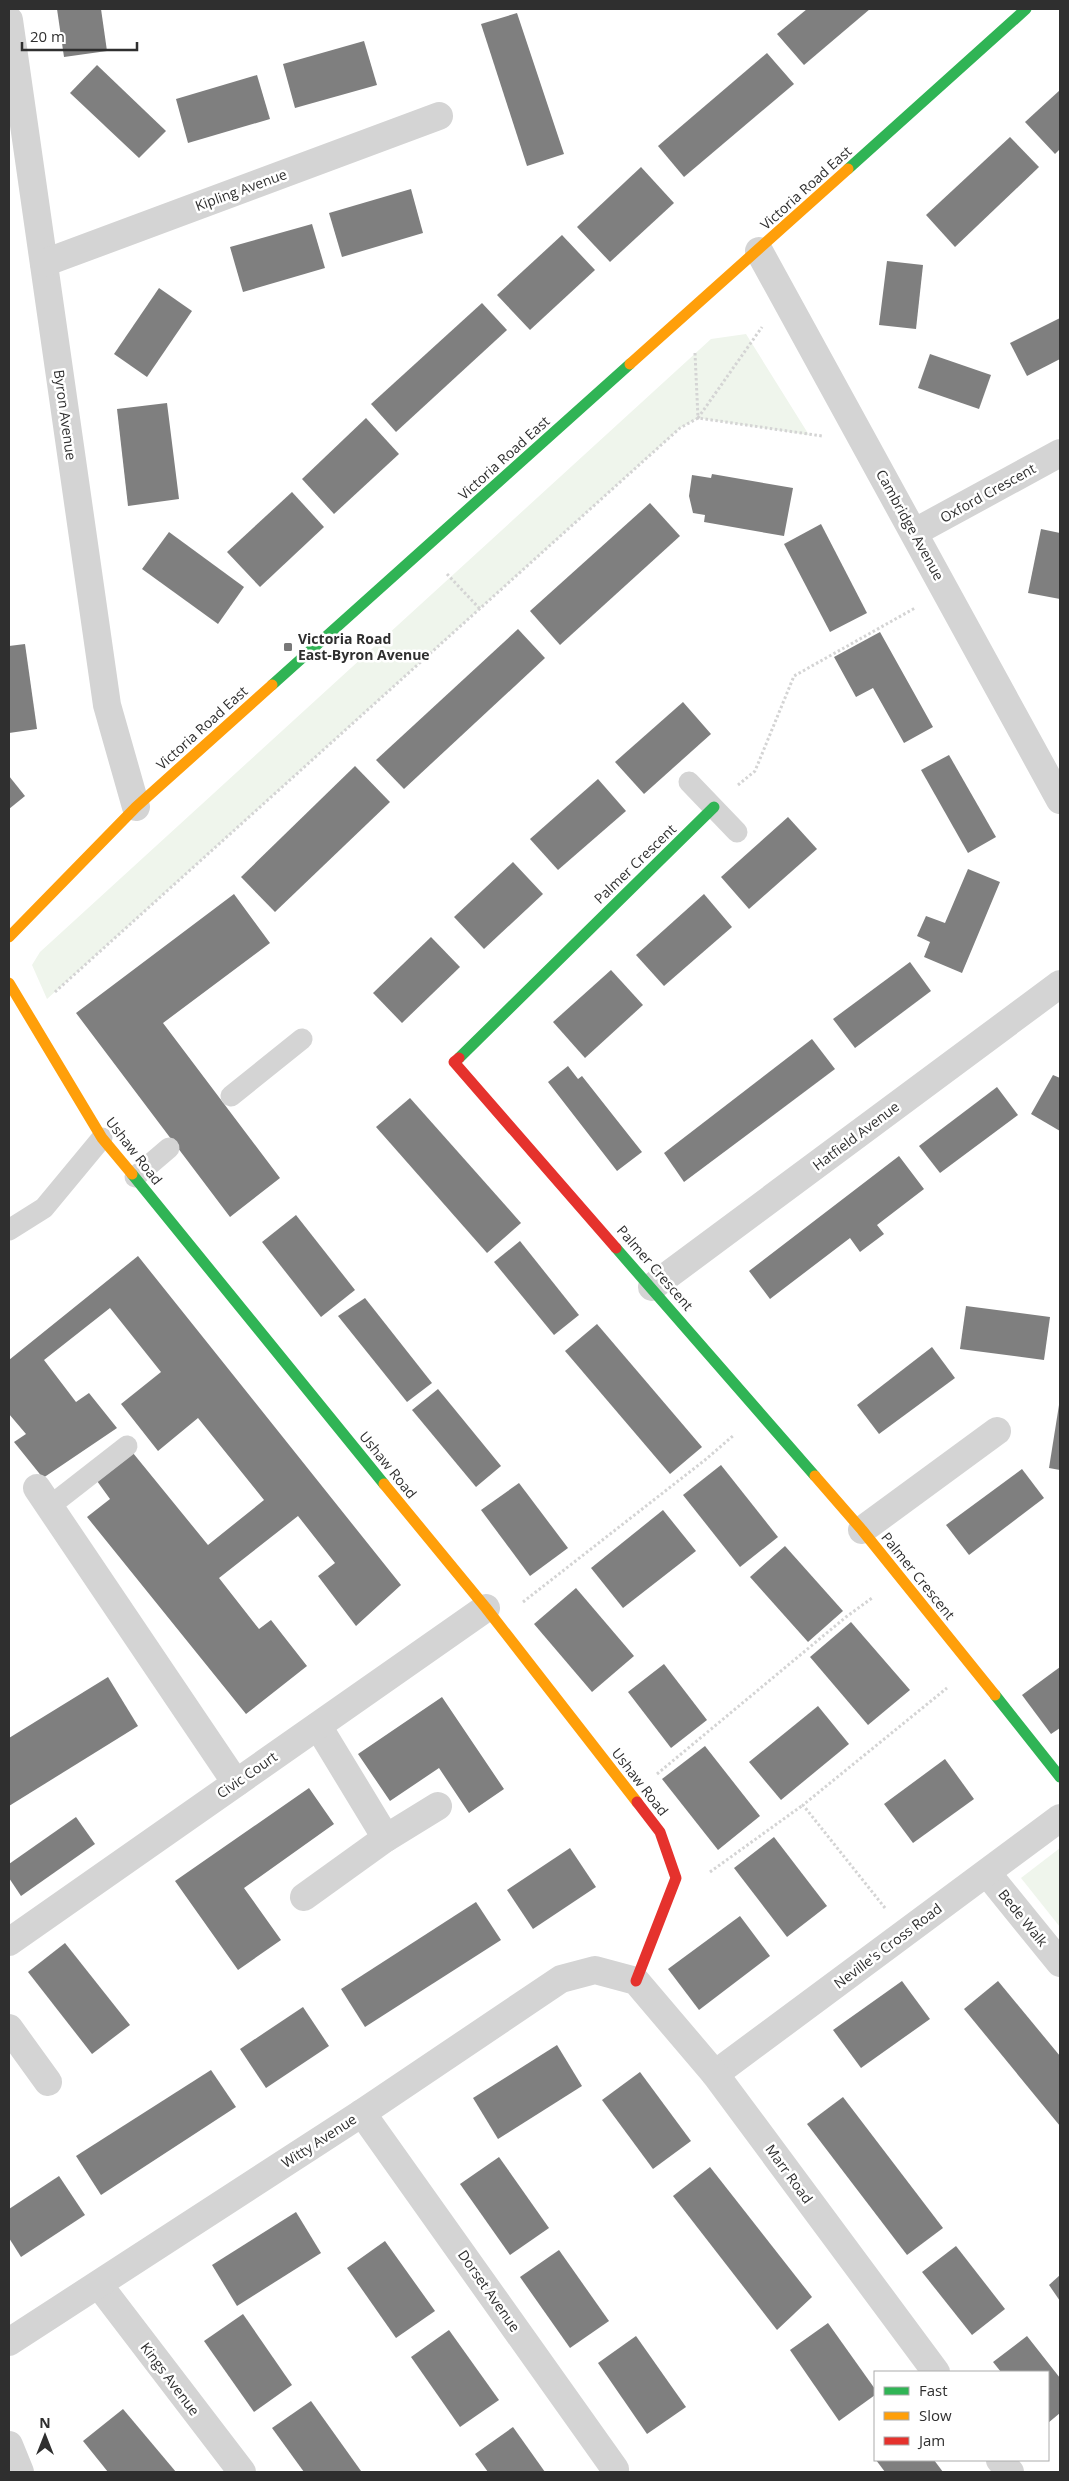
<svg xmlns="http://www.w3.org/2000/svg" width="1069" height="2481" font-family="'Open Sans',sans-serif">
<style>
.green{fill:#eff5ec}
.building{fill:#7f7f7f}
.lines{fill:none;stroke-linecap:round;stroke-linejoin:round}
.path{stroke:#d4d4d4;stroke-width:3;stroke-dasharray:2.5 2.5;stroke-linecap:butt}
.lane{stroke:#d4d4d4;stroke-width:21}
.street{stroke:#d4d4d4;stroke-width:28}
.fast{stroke:#30b455;stroke-width:11}
.slow{stroke:#ff9f0a;stroke-width:11}
.jam{stroke:#e5322d;stroke-width:11}
.poi-dot{fill:#787878;stroke:#fff;stroke-width:2}
.labels{text-anchor:middle;stroke-width:5;stroke-linejoin:round;paint-order:stroke}
.street-label{font-size:14px;fill:#2f2f2f;stroke:#fff}
.poi-label{font-size:14px;font-weight:bold;fill:#2f2f2f;stroke:#fff;text-anchor:start}
</style>
<rect width="100%" height="100%" fill="#fff"/>
<!-- green -->
<g class="green">
<path d="M746 334 809 435 698 418 680 428 47 999 32 965 40 952 711 339Z"/>
<path d="M1060 1848V1927L1021 1878Z"/>
</g>
<!-- building -->
<g class="building">
<path d="M57 9H101L107 51 64 57Z"/>
<path d="M807 9H870L804 65 777 34Z"/>
<path d="M517 13 564 154 527 166 481 24Z"/>
<path d="M364 41 377 85 295 108 283 64Z"/>
<path d="M767 53 794 84 684 177 658 146Z"/>
<path d="M97 65 166 131 139 158 70 93Z"/>
<path d="M257 75 270 119 188 143 176 99Z"/>
<path d="M1060 90V149L1055 154 1025 122Z"/>
<path d="M1010 137 1039 167 955 247 926 215Z"/>
<path d="M641 167 674 203 610 262 577 227Z"/>
<path d="M411 189 423 233 342 257 329 213Z"/>
<path d="M312 224 325 268 243 292 230 247Z"/>
<path d="M562 235 595 270 530 330 497 295Z"/>
<path d="M887 261 923 265 916 329 879 325Z"/>
<path d="M159 288 192 311 147 377 114 354Z"/>
<path d="M482 303 507 330 396 432 371 404Z"/>
<path d="M1060 318V359L1027 376 1010 343Z"/>
<path d="M930 354 991 375 979 409 918 388Z"/>
<path d="M167 403 179 499 128 506 117 409Z"/>
<path d="M366 418 399 454 334 514 302 479Z"/>
<path d="M712 474 793 488 784 536 704 522 705 515 693 513 689 496 692 475 711 478Z"/>
<path d="M292 492 324 527 260 587 227 552Z"/>
<path d="M650 503 680 536 560 645 530 611Z"/>
<path d="M821 524 867 613 830 632 784 544Z"/>
<path d="M1041 529 1060 533V599L1028 593Z"/>
<path d="M169 532 244 587 218 624 142 569Z"/>
<path d="M518 629 545 658 404 789 376 760Z"/>
<path d="M880 632 933 727 904 743 873 688 856 697 834 657Z"/>
<path d="M25 644 37 729 9 733V646Z"/>
<path d="M683 702 711 734 644 794 615 762Z"/>
<path d="M949 755 996 837 968 853 921 770Z"/>
<path d="M355 766 390 802 275 912 241 877Z"/>
<path d="M9 776 25 796 9 809Z"/>
<path d="M598 779 626 811 558 870 530 839Z"/>
<path d="M788 817 817 849 749 909 721 877Z"/>
<path d="M513 862 543 894 484 949 454 917Z"/>
<path d="M968 869 1000 882 962 973 924 957 930 942 917 936 926 916 945 923Z"/>
<path d="M234 894 270 943 163 1023 280 1178 230 1217 76 1013Z"/>
<path d="M704 894 732 927 664 986 636 955Z"/>
<path d="M431 937 460 967 402 1023 373 993Z"/>
<path d="M910 962 931 991 855 1048 833 1019Z"/>
<path d="M611 970 643 1005 585 1058 553 1022Z"/>
<path d="M812 1039 835 1069 684 1182 664 1153Z"/>
<path d="M568 1066 578 1079 582 1076 642 1152 617 1171 548 1082Z"/>
<path d="M1053 1075 1060 1078V1131L1031 1114Z"/>
<path d="M997 1087 1018 1115 940 1173 919 1146Z"/>
<path d="M410 1098 521 1223 487 1253 376 1127Z"/>
<path d="M899 1156 924 1189 877 1225 884 1234 860 1252 850 1238 770 1299 749 1271Z"/>
<path d="M296 1215 355 1290 321 1317 262 1242Z"/>
<path d="M520 1241 579 1315 554 1335 494 1262Z"/>
<path d="M138 1256 401 1585 356 1626 318 1576 335 1563 298 1516 219 1578 259 1629 271 1620 307 1666 246 1714 87 1517 110 1499 97 1481 133 1453 208 1545 264 1500 198 1418 158 1451 121 1404 161 1372 110 1308 44 1360 76 1402 89 1393 117 1428 43 1478 14 1442 26 1434 9 1414V1360Z"/>
<path d="M365 1298 432 1383 407 1402 338 1316Z"/>
<path d="M966 1306 1050 1317 1044 1360 960 1349Z"/>
<path d="M597 1324 702 1447 670 1474 565 1351Z"/>
<path d="M932 1347 955 1378 879 1434 857 1405Z"/>
<path d="M438 1389 501 1466 476 1487 412 1410Z"/>
<path d="M1059 1405H1060V1470L1049 1468Z"/>
<path d="M721 1465 778 1537 740 1567 683 1495Z"/>
<path d="M1022 1469 1044 1498 969 1555 946 1525Z"/>
<path d="M519 1483 568 1548 530 1576 481 1510Z"/>
<path d="M663 1510 696 1551 623 1608 591 1568Z"/>
<path d="M785 1546 843 1611 808 1642 750 1577Z"/>
<path d="M576 1588 634 1656 592 1692 534 1624Z"/>
<path d="M851 1622 910 1690 868 1725 810 1657Z"/>
<path d="M664 1664 707 1720 671 1748 628 1692Z"/>
<path d="M1060 1667V1728L1051 1734 1022 1695Z"/>
<path d="M108 1677 138 1726 9 1806V1738Z"/>
<path d="M442 1697 504 1789 469 1813 439 1768 390 1801 358 1754Z"/>
<path d="M818 1706 849 1744 781 1800 749 1762Z"/>
<path d="M705 1746 760 1816 718 1850 662 1779Z"/>
<path d="M945 1759 974 1799 913 1843 884 1804Z"/>
<path d="M309 1788 334 1824 244 1888 281 1940 238 1970 175 1881Z"/>
<path d="M76 1817 95 1844 21 1896 9 1878V1864Z"/>
<path d="M774 1837 827 1906 787 1937 734 1868Z"/>
<path d="M570 1848 596 1887 533 1929 507 1890Z"/>
<path d="M476 1902 501 1940 365 2027 341 1989Z"/>
<path d="M740 1916 770 1956 699 2010 668 1969Z"/>
<path d="M65 1943 130 2025 92 2054 28 1972Z"/>
<path d="M902 1981 930 2019 861 2068 833 2030Z"/>
<path d="M998 1981 1060 2056V2126L964 2009Z"/>
<path d="M303 2007 329 2046 266 2088 240 2049Z"/>
<path d="M557 2045 582 2086 498 2139 473 2098Z"/>
<path d="M211 2070 236 2107 101 2195 76 2156Z"/>
<path d="M640 2072 691 2141 653 2169 602 2100Z"/>
<path d="M843 2097 943 2228 907 2255 807 2124Z"/>
<path d="M499 2157 549 2228 510 2255 460 2184Z"/>
<path d="M710 2167 812 2297 777 2330 673 2196Z"/>
<path d="M59 2176 85 2215 21 2257 9 2238V2209Z"/>
<path d="M296 2212 321 2253 237 2306 212 2265Z"/>
<path d="M385 2241 435 2311 396 2338 347 2268Z"/>
<path d="M956 2246 1005 2309 972 2335 922 2272Z"/>
<path d="M559 2250 609 2321 570 2348 520 2277Z"/>
<path d="M1060 2275V2301L1049 2285Z"/>
<path d="M243 2314 292 2385 254 2412 204 2341Z"/>
<path d="M828 2323 875 2389V2395L839 2421 790 2350Z"/>
<path d="M449 2330 499 2400 460 2427 411 2357Z"/>
<path d="M636 2336 686 2407 647 2434 598 2363Z"/>
<path d="M1027 2336 1060 2378V2413L1048 2423V2372H1001L993 2362Z"/>
<path d="M311 2401 361 2471 360 2472H304L272 2428Z"/>
<path d="M123 2409 176 2472H108L83 2441Z"/>
<path d="M513 2427 545 2472H488L475 2454Z"/>
<path d="M876 2460H934L943 2472H885Z"/>
</g>
<g class="lines">
<!-- path -->
<g class="path">
<path d="M695 353 698 418 762 327"/>
<path d="M447 574 480 609"/>
<path d="M738 785 755 771 794 676 915 608"/>
<path d="M55 992 680 428 698 418 822 436"/>
<path d="M523 1602 705 1460 734 1435"/>
<path d="M657 1774 846 1617 872 1598"/>
<path d="M710 1872 803 1805"/>
<path d="M885 1908 803 1805 947 1688"/>
</g>
<!-- lane -->
<g class="lane">
<path d="M689 782 737 832"/>
<path d="M231 1096 302 1039"/>
<path d="M135 1177 169 1148"/>
<path d="M9 1230 44 1208 102 1138"/>
<path d="M50 1506 127 1446"/>
</g>
<!-- street -->
<g class="street">
<path d="M9 20 107 705 136 807"/>
<path d="M759 251 1060 800"/>
<path d="M44 263 439 116"/>
<path d="M915 532 1060 453"/>
<path d="M652 1287 1060 984"/>
<path d="M37 1488 236 1783"/>
<path d="M862 1530 997 1431"/>
<path d="M318 1726 386 1838"/>
<path d="M987 1873 1060 1963"/>
<path d="M304 1897 386 1838 438 1806"/>
<path d="M9 1942 486 1608"/>
<path d="M9 2028 48 2082"/>
<path d="M715 2074 1060 1818"/>
<path d="M362 2113 615 2469"/>
<path d="M99 2285 242 2472"/>
<path d="M9 2342 362 2113 561 1979 595 1970 636 1981 715 2074 936 2372"/>
<path d="M9 2445 20 2472"/>
<path d="M1000 2460 1010 2472"/>
</g>
<!-- fast -->
<g class="fast">
<path d="M848 169 1026 9"/>
<path d="M272 685 630 364"/>
<path d="M459 1058 714 807"/>
<path d="M132 1174 384 1484"/>
<path d="M616 1248 815 1476"/>
<path d="M995 1695 1060 1777"/>
</g>
<!-- slow -->
<g class="slow">
<path d="M630 364 848 169"/>
<path d="M9 937 136 807 272 685"/>
<path d="M9 983 102 1138 132 1174"/>
<path d="M815 1476 862 1530 995 1695"/>
<path d="M384 1484 486 1608 637 1802"/>
</g>
<!-- jam -->
<g class="jam">
<path d="M459 1058 454 1062 616 1248"/>
<path d="M636 1981 676 1878 660 1832 637 1802"/>
</g>
</g>
<!-- markers -->
<rect class="poi-dot" x="283" y="642" width="10" height="10" rx="2.5"/>
<g class="labels">
<!-- street labels -->
<g class="street-label">
<text transform="translate(806 188) rotate(-42)" y="5">Victoria Road East</text>
<text transform="translate(241 190) rotate(-20)" y="5">Kipling Avenue</text>
<text transform="translate(65 415) rotate(82)" y="5">Byron Avenue</text>
<text transform="translate(504 458) rotate(-42)" y="5">Victoria Road East</text>
<text transform="translate(988 493) rotate(-29)" y="5">Oxford Crescent</text>
<text transform="translate(910 525) rotate(61)" y="5">Cambridge Avenue</text>
<text transform="translate(202 728) rotate(-42)" y="5">Victoria Road East</text>
<text transform="translate(635 864) rotate(-44)" y="5">Palmer Crescent</text>
<text transform="translate(856 1136) rotate(-37)" y="5">Hatfield Avenue</text>
<text transform="translate(134 1151) rotate(52)" y="5">Ushaw Road</text>
<text transform="translate(655 1268) rotate(49)" y="5">Palmer Crescent</text>
<text transform="translate(388 1465) rotate(51)" y="5">Ushaw Road</text>
<text transform="translate(918 1576) rotate(51)" y="5">Palmer Crescent</text>
<text transform="translate(247 1775) rotate(-35)" y="5">Civic Court</text>
<text transform="translate(640 1782) rotate(52)" y="5">Ushaw Road</text>
<text transform="translate(1023 1918) rotate(51)" y="5">Bede Walk</text>
<text transform="translate(888 1946) rotate(-37)" y="5">Neville's Cross Road</text>
<text transform="translate(319 2141) rotate(-33)" y="5">Witty Avenue</text>
<text transform="translate(789 2174) rotate(54)" y="5">Marr Road</text>
<text transform="translate(489 2291) rotate(55)" y="5">Dorset Avenue</text>
<text transform="translate(170 2379) rotate(53)" y="5">Kings Avenue</text>
</g>
<!-- poi labels -->
<g class="poi-label">
<text x="298" y="644">Victoria Road<tspan x="298" dy="16">East-Byron Avenue</tspan></text>
</g>
</g>
<!-- border -->
<rect width="1069" height="2481" fill="none" stroke="#2f2f2f" stroke-width="20"/>
<!-- legend -->
<rect x="874" y="2371" width="175" height="90" fill="#ffffff" stroke="#acacac"/>
<rect x="884" y="2387" width="25" height="8" fill="#30b455" stroke="#acacac"/>
<text x="919" y="2396" font-size="15" fill="#2f2f2f">Fast</text>
<rect x="884" y="2412" width="25" height="8" fill="#ff9f0a" stroke="#acacac"/>
<text x="919" y="2421" font-size="15" fill="#2f2f2f">Slow</text>
<rect x="884" y="2437" width="25" height="8" fill="#e5322d" stroke="#acacac"/>
<text x="919" y="2446" font-size="15" fill="#2f2f2f">Jam</text>
<!-- north arrow -->
<g transform="translate(45 2436)" stroke="#ffffff" stroke-width="4" paint-order="stroke">
<path d="M0-4L9 19L0 12L-9 19Z" fill="#2f2f2f"/>
<text y="-8" font-size="14" font-weight="bold" text-anchor="middle" fill="#2f2f2f">N</text>
</g>
<!-- scale -->
<path d="M22 42v8h115v-8" fill="none" stroke="#2f2f2f" stroke-width="2.5"/>
<text x="30" y="42" font-size="15" fill="#2f2f2f" stroke="#ffffff" stroke-width="4" paint-order="stroke">20 m</text>
</svg>
